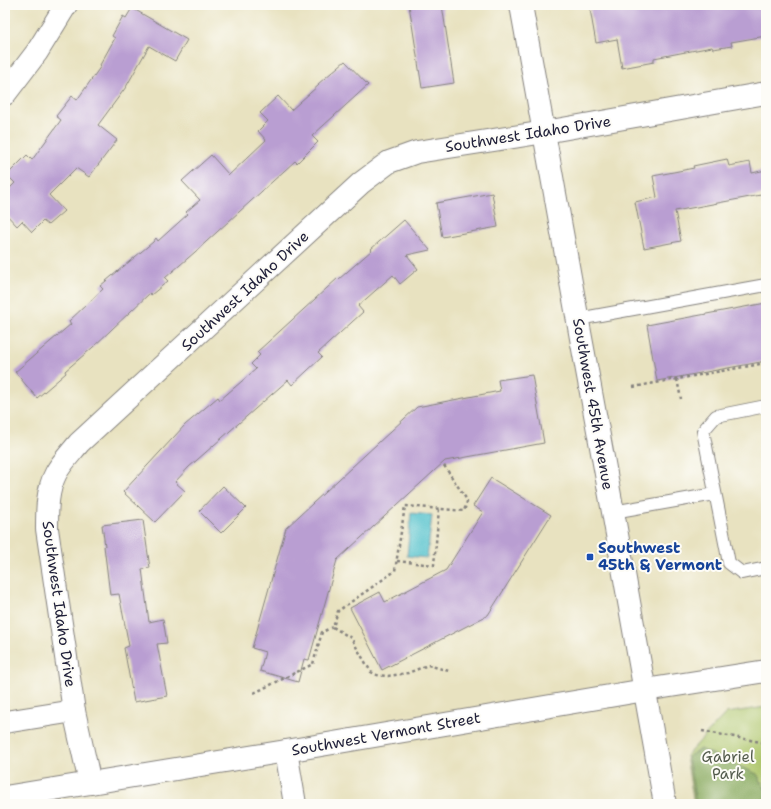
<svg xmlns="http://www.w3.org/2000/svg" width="771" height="809" font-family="'Shantell Sans',sans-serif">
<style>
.green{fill:#aec66c;stroke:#687454}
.forest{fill:#8aab60;stroke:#56664e}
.water{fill:#56c3cd;stroke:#3c7284}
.building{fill:#b99ed2}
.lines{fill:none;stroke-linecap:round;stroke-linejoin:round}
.service-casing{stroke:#85827e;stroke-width:14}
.minor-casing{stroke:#85827e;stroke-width:24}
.tertiary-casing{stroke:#85827e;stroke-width:24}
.secondary-casing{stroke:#85827e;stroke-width:24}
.path{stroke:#85827e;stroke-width:2.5;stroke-dasharray:3 3;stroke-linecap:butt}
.service{stroke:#fff;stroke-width:12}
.minor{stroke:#fff;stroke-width:22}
.tertiary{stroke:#fff;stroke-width:22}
.secondary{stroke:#fff;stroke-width:22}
.transit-dot{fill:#1a4fb4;stroke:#fdfcf7;stroke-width:1.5}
.labels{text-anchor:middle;stroke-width:4;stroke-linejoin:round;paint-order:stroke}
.street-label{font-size:15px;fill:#22223b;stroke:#fdfcf7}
.transit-label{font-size:15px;font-weight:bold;fill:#164399;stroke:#fdfcf7;text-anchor:start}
.park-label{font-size:15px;fill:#535b4c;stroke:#fdfcf7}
</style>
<rect width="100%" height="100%" fill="#fdfcf7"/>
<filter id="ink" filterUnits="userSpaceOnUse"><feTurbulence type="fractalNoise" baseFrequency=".025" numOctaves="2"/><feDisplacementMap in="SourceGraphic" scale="8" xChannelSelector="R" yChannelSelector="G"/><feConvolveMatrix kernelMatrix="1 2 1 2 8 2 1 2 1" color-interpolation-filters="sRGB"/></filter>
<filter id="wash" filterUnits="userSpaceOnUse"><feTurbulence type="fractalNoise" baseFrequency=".012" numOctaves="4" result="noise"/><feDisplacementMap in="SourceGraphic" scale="16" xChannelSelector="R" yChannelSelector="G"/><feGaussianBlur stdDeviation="0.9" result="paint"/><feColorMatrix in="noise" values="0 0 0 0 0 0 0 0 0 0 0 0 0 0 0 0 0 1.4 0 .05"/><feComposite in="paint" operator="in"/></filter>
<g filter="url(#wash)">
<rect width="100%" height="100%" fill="#e8e2c0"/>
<!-- green -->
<path class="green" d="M766 707V804H694L686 756 726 713Z"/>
<!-- forest -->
<path class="forest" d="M700 749 757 774 766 791V804H696L688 757Z"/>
<!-- water -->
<path class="water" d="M411 513 432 515 427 558 407 556Z"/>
<g id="blocks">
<!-- building -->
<g class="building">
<path d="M409 5H442L454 83 422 88Z"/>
<path d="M599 5H766V36L731 42 732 46 713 49 712 47 654 58V62L622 68 617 39 596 43 590 9 599 8Z"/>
<path d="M132 8 187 40 175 61 149 46 126 87 98 125 117 140 89 177 76 168 49 195 64 211 48 225 43 221 32 232 22 221 17 226 5 213V193L15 183 7 175 27 155 32 160 61 120 56 116 72 96 77 100 101 66 100 65 115 38 112 36 123 16 126 18Z"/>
<path d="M345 61 368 85 312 136 318 142 297 163 295 161 195 252 165 278 168 281 151 295 150 293 92 348 65 371 66 373 37 398 15 372 71 324 69 321 103 289 100 286 153 242 156 238 158 241 188 214 186 212 200 200 182 181 211 155 229 175 266 140 258 131 268 121 260 113 278 96 291 110 319 85 318 84Z"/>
<path d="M727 159 729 166 750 162 752 173 766 170V194L675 211 681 241 644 248 635 202 657 197 653 176 694 168 693 166Z"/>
<path d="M492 193 498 227 442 237 436 203Z"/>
<path d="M404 220 430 250 407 255 418 269 400 284 393 275 358 306 363 312 318 353 322 357 292 385 288 380 189 467 175 482 185 491 155 522 123 492 185 425 218 397 220 400 256 369 251 364 260 355 257 352 338 278 339 279 372 250 371 249Z"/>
<path d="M766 303V361L657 381 647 325Z"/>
<path d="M532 375 544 443 445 461 337 560 309 660 304 659 298 682 260 671 265 652 252 648 286 528 417 407 500 391 498 380Z"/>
<path d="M491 478 551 515 488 615 382 670 350 608 380 592 385 602 446 570 483 512 473 506Z"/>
<path d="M223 486 246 508 221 533 199 511Z"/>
<path d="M143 520 150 568 142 569 149 622 163 619 167 643 157 644 167 696 134 702 124 648 129 646 119 594 110 595 104 546H105L102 525Z"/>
</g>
</g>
</g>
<g filter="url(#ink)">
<use href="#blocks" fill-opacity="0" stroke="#85827e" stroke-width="1"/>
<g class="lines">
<defs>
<g id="service">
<path d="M578 319 766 285"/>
<path d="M766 406 716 416 703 431 729 563 742 573 766 568"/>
<path d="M613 512 715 494"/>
</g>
<g id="minor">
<path d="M5 94 37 52 66 5"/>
<path d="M5 722 74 711"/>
<path d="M286 751 295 804"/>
<path d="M90 783 74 711 47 529C47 510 47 490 56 473 62 462 71 453 79 443L361 183 389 162 417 152 545 132 766 93"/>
</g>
<path id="tertiary" d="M521 5 581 338 613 512 665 804"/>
<path id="secondary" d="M5 797 286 751 645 690 766 671"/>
</defs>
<!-- service casing -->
<use href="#service" class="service-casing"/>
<!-- minor casing -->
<use href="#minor" class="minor-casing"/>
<!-- tertiary casing -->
<use href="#tertiary" class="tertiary-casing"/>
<!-- secondary casing -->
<use href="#secondary" class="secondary-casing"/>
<!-- path -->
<g class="path">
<path d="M677 379 681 399"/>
<path d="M633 387 766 363"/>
<path d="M397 561 434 565 439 509"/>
<path d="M333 627 351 638 371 672 377 675 388 676 408 673 428 665 449 671"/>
<path d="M254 693 313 664 322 632 333 627 338 611 395 571 405 506 464 511 467 502 465 497 443 464"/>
<path d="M702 731 766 743"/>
</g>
<!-- service -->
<use href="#service" class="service"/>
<!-- minor -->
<use href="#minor" class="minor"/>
<!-- tertiary -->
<use href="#tertiary" class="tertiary"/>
<!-- secondary -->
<use href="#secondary" class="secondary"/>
</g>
</g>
<!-- markers -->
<rect class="transit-dot" x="586" y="553" width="8" height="8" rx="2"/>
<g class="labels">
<!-- street labels -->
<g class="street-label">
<text transform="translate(528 134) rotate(-9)" y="5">Southwest Idaho Drive</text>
<text transform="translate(245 291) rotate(-43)" y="5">Southwest Idaho Drive</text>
<text transform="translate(593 404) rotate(80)" y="5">Southwest 45th Avenue</text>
<text transform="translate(59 604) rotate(82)" y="5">Southwest Idaho Drive</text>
<text transform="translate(386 734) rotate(-10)" y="5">Southwest Vermont Street</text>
</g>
<!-- transit labels -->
<g class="transit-label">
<text x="598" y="553">Southwest<tspan x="598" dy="17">45th &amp; Vermont</tspan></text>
</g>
<!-- park labels -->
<g class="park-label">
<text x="728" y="762">Gabriel<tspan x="728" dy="17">Park</tspan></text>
</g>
</g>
<!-- margin -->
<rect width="771" height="809" fill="none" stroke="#fdfcf7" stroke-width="20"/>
</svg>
